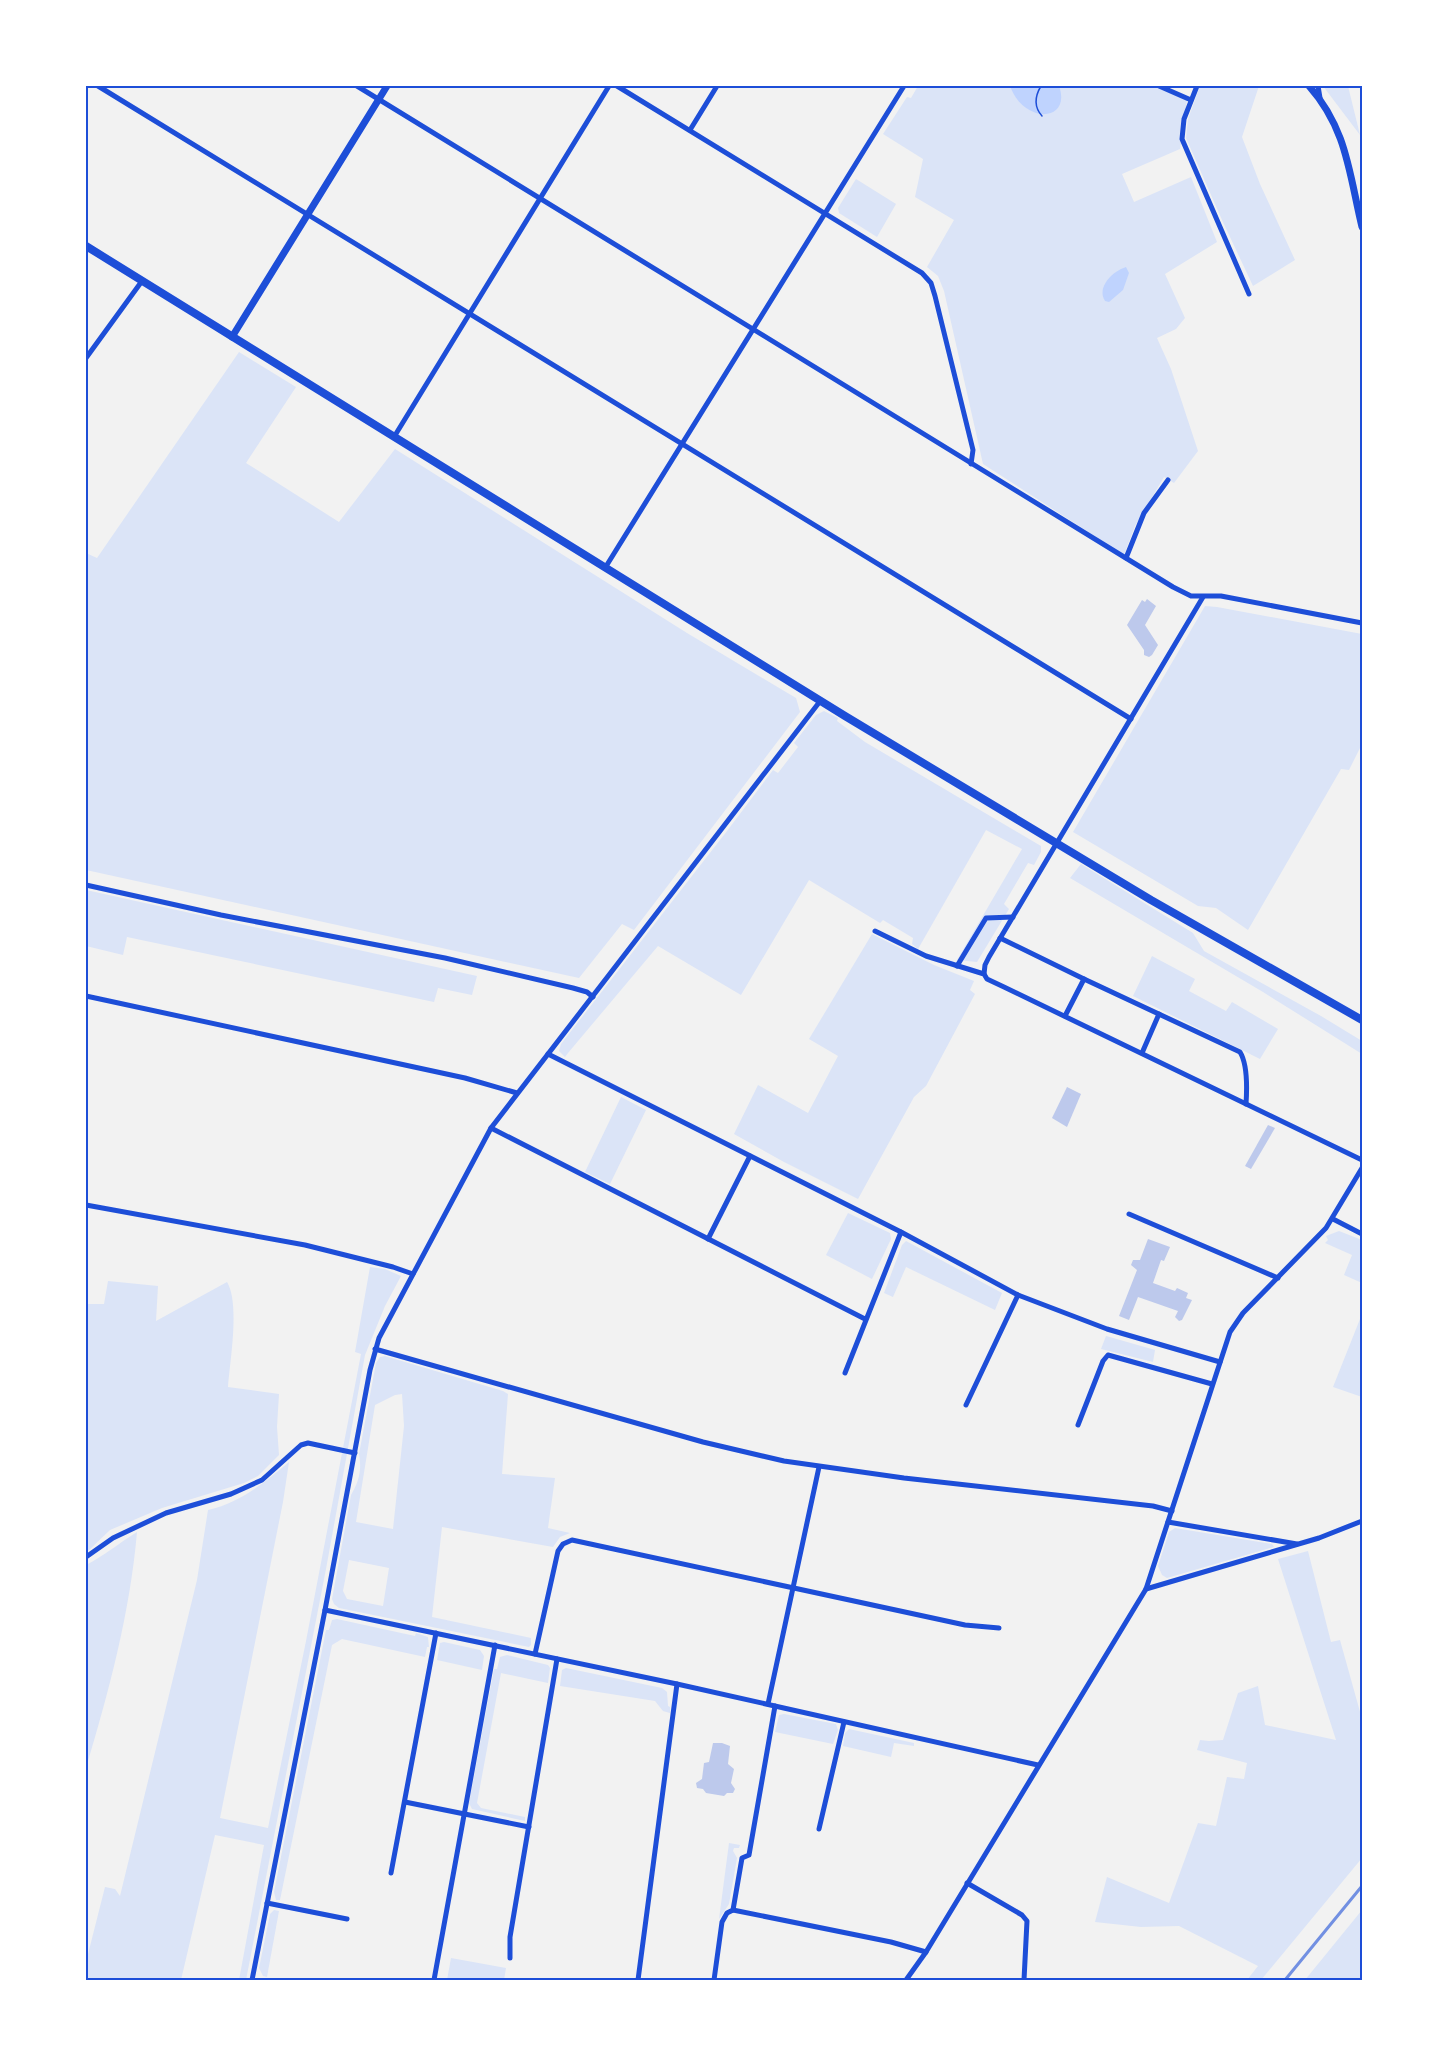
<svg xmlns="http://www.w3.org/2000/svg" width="1448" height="2066" font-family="Jost,sans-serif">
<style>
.green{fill:#dbe4f7;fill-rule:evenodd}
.water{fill:#bfd3fe}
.building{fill:#bdc9ec}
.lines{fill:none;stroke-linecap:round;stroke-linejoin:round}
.path{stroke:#1d4ed8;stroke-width:1.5}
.minor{stroke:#1d4ed8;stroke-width:5}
.tertiary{stroke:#1d4ed8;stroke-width:7}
.primary{stroke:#1d4ed8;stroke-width:8}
.rail{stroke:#7290e2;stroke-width:3}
.neatline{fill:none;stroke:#1d4ed8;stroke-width:2}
</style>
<rect width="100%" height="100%" fill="#f2f2f2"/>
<!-- green -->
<g class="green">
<path d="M918 86H1152L1187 100 1180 149 1122 174 1134 202 1191 177 1217 242 1165 274 1185 318 1176 329 1157 338 1171 369 1198 451 1174 483 1164 477 1135 526 1124 555 983 464 944 291 938 276 927 267 954 220 915 197 923 159 883 134 907 97 911 98Z"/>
<path d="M1200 86H1259L1242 137 1260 184 1295 260 1253 286 1222 220 1186 138 1188 119Z"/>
<path d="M1323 86H1348L1360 135Z"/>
<path d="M856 179 896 204 877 237 839 213 838 208Z"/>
<path d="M239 352 296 387 246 463 339 522 395 449 687 633 796 698 800 712 634 930 622 924 579 978 86 870V553L97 558Z"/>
<path d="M1205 606 1217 607 1362 634V744L1349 770 1341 769 1248 930 1216 908 1198 906 1073 832Z"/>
<path d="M824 711 838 718 837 721 865 742 1041 846V852L1034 865 1028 863 1004 904 1009 909 977 962 957 960 1022 849 986 830 918 949 912 944 913 938 883 920 880 923 809 880 741 995 658 946 568 1053 565 1057 559 1051 561 1044 727 831 773 770 778 773 798 747 794 743 816 715Z"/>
<path d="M1081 864 1193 933 1204 951 1321 1016 1362 1041V1054L1263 992 1070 878Z"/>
<path d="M86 890 477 976 472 995 438 988 434 1002 127 937 123 955 86 946Z"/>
<path d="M872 934 934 965 974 981 970 990 975 994 926 1086 914 1097 858 1199 784 1162 734 1134 758 1085 808 1113 838 1056 809 1039Z"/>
<path d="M1152 956 1195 979 1189 991 1226 1011 1232 1002 1278 1029 1260 1059 1133 996Z"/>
<path d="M621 1097 646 1110 610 1184 585 1172Z"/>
<path d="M848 1213 890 1233 891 1239 872 1279 826 1255Z"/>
<path d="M1339 1231 1362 1240V1283L1344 1275 1352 1255 1325 1243 1328 1240 1326 1236Z"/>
<path d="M906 1241 1002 1293 995 1310 906 1267 893 1297 884 1293 902 1245Z"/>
<path d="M370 1267 385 1269 401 1276 385 1306 365 1355 326 1569 246 1980H239L264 1845 215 1835 181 1980H86V1962L105 1887 115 1889 120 1896 197 1580 208 1510C241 1502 264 1483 289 1462L283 1502 220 1818 268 1828 306 1641 361 1354 355 1352Z"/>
<path d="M108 1281 158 1286 156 1321 227 1282C240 1303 230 1361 228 1387L279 1394 277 1427 279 1455 258 1476 244 1483 162 1508 110 1530 86 1553V1304H104Z"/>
<path d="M1362 1314V1397L1333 1387Z"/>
<path d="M1106 1336 1155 1350 1153 1362 1101 1349Z"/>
<path d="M385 1356 503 1391 508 1394 502 1474 555 1478 548 1528 570 1533 560 1537 553 1547 442 1527 432 1617 531 1638V1645L529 1647 339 1608 334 1604 332 1599 351 1495C359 1481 362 1470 359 1454L376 1363 380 1357ZM402 1394 404 1426 393 1529 356 1522 375 1405 395 1395ZM349 1560 389 1568 383 1606 347 1599 343 1591Z"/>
<path d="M1175 1528 1272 1544 1274 1547 1167 1578 1162 1575 1158 1566 1169 1532Z"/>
<path d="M137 1532C130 1613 109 1691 86 1768V1565C104 1556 119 1543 137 1532Z"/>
<path d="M1308 1551 1331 1642 1340 1640 1362 1719V1858L1261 1980H1247L1258 1966 1179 1926 1141 1927 1095 1922 1107 1877 1169 1903 1198 1823 1216 1826 1227 1777 1244 1779 1247 1763 1197 1750 1200 1740 1209 1741 1223 1740 1238 1693 1258 1686 1265 1725 1336 1740 1278 1559Z"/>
<path d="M337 1619 415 1636 416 1633 428 1637 429 1647H427L425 1657 342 1639 332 1645 280 1900H276L274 1892 326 1630H329L332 1620Z"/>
<path d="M444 1642 480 1650 484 1656 482 1670 437 1660 440 1643Z"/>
<path d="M507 1655 548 1665 550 1668 548 1683 501 1673 477 1803 481 1808 525 1817V1821L472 1809 469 1803 494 1669H497L500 1657Z"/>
<path d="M566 1668 662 1688 667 1692 668 1706 670 1707V1713L663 1711 655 1701 560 1686 562 1670Z"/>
<path d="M784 1714 836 1724 838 1730 833 1744 775 1732 779 1715Z"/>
<path d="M849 1729 914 1743V1746L894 1743 891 1757 843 1746 845 1733Z"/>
<path d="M729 1843 740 1845 739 1848H734L733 1851 737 1858 729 1904 719 1919Z"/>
<path d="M274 1910 279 1911 267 1977 263 1976 259 1968 270 1914Z"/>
<path d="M1362 1910V1980H1305Z"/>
<path d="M451 1958 506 1968 504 1980H447Z"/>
</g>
<!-- water -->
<g class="water">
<path d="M1010 86H1059C1072 122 1024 125 1010 86Z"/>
<path d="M1126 267 1129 273 1123 290 1109 302 1105 301C1096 287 1113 271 1126 267Z"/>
</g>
<!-- building -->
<g class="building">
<path d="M1147 599 1156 606 1145 625 1158 645 1152 655 1149 657 1144 655V650L1127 625 1142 600 1145 602Z"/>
<path d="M1067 1087 1081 1094 1067 1127 1052 1118Z"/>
<path d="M1268 1125 1275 1128 1251 1169 1245 1166Z"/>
<path d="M1148 1239 1170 1247 1164 1261 1161 1260 1153 1283 1175 1291 1177 1288 1188 1293 1186 1298 1192 1300 1182 1320 1179 1321 1175 1317 1178 1311 1138 1297 1129 1320 1119 1316 1137 1270 1131 1265 1133 1260H1140Z"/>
<path d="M713 1743H722L730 1746 728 1764 734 1769 731 1783 735 1789 733 1793H727L724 1796 706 1793 703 1789 697 1788 696 1783 702 1779 704 1763 709 1762Z"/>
</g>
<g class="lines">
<!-- path -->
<path class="path" d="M1041 86C1035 96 1033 106 1042 116"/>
<!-- minor -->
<g class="minor">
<path d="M98 86 1131 719"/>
<path d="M357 86 1173 587 1191 596H1221L1362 623"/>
<path d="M617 86 922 273 931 283 935 296 973 450 971 464"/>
<path d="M1159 86 1191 100"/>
<path d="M1197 86 1184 119 1182 139 1249 294"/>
<path d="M1318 86 1320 98"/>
<path d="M690 130 717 86"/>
<path d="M86 358 142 281"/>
<path d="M394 437 609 86"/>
<path d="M1126 558 1144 513 1168 480"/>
<path d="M605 568 904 86"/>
<path d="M86 885 221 915 445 958 573 988 587 992 593 997"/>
<path d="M875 931 926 956 984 974 987 979 1004 987 1362 1160"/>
<path d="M1000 938 1084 979 1240 1052C1248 1065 1247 1089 1246 1104"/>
<path d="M957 966 986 918 1013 917"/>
<path d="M984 974 985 965 989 957 1203 597"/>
<path d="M86 996 465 1078 517 1093"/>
<path d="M1065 1016 1084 979"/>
<path d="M1142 1053 1159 1014"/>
<path d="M548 1054 901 1232 1018 1295 1107 1329 1220 1362"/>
<path d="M491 1128 865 1319"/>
<path d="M86 1205 305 1245 393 1267 413 1274"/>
<path d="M1129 1214 1278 1278"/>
<path d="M1333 1219 1362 1234"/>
<path d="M708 1239 750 1156"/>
<path d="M375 1349 703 1442 784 1461 904 1478 1153 1506 1172 1511"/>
<path d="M845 1373 901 1232"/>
<path d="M966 1405 1018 1295"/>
<path d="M1078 1425 1103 1361 1108 1355 1212 1384"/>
<path d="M1168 1522 1297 1544"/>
<path d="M86 1557 113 1538 166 1513 231 1494 262 1480 301 1445 308 1443 355 1453"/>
<path d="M1146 1589 1319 1538 1362 1521"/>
<path d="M325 1610 677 1684 1038 1765"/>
<path d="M535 1654 558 1551 563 1544 572 1540 965 1625 999 1628"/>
<path d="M768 1704 819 1467"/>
<path d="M405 1802 529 1827"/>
<path d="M819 1829 844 1722"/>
<path d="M391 1873 436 1633"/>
<path d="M967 1883 1022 1915 1027 1921 1024 1980"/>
<path d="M267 1903 347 1919"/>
<path d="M733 1910 891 1942 926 1952"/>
<path d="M510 1958V1937L557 1659"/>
<path d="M252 1980 325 1610 370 1370 379 1338 491 1128 821 700"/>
<path d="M434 1980 495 1645"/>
<path d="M638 1980 677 1684"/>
<path d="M714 1980 722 1922 727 1913 733 1910 742 1858 749 1855 775 1706"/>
<path d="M906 1980 926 1952 1146 1589 1230 1332 1243 1313 1326 1228 1362 1168"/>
</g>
<!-- tertiary -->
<g class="tertiary">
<path d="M1309 86C1347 129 1349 173 1362 227"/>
<path d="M232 337 387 86"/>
</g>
<!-- primary -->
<path class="primary" d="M86 246 845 716 1151 900 1362 1020"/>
<!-- rail -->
<path class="rail" d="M1285 1980 1362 1886"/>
</g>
<!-- border -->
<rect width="1448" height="2066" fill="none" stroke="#ffffff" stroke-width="174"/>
<rect x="87" y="87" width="1274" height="1892" class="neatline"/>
</svg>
